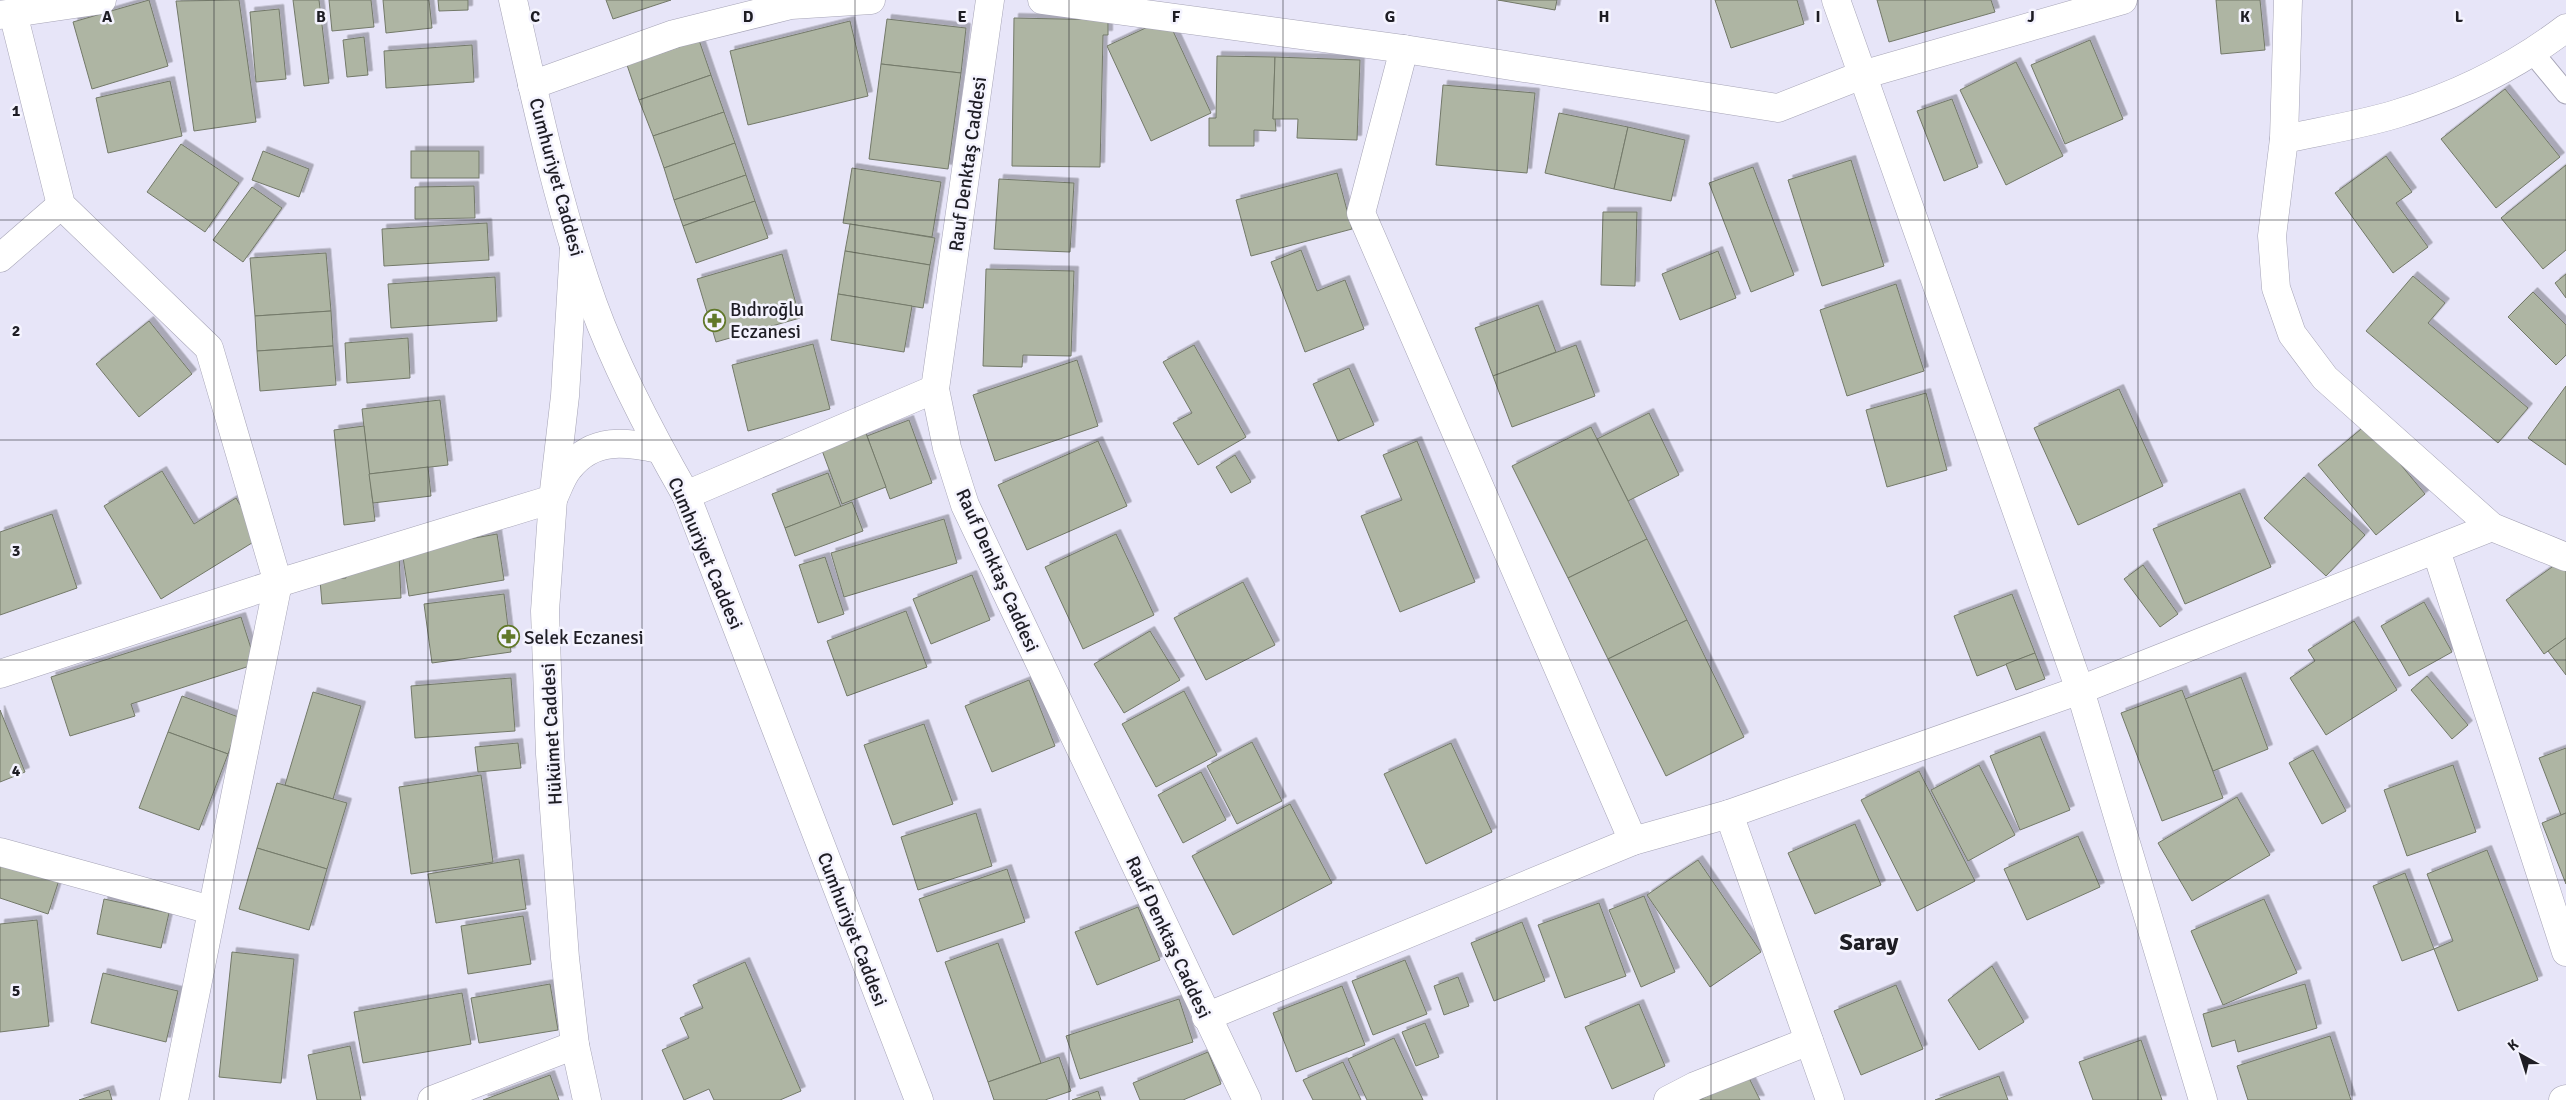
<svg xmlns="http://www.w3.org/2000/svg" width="2566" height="1100" font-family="Signika,sans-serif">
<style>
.building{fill:#aeb5a3;stroke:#737969;filter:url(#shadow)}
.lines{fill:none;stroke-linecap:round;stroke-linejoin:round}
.service-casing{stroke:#a6a4b6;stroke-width:23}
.minor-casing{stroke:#a6a4b6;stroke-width:29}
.tertiary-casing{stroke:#a6a4b6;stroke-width:29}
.secondary-casing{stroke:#a6a4b6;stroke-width:29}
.service{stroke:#fff;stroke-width:21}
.minor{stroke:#fff;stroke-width:28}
.tertiary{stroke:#fff;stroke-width:28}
.secondary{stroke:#fff;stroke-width:28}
.grid{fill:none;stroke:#1e1d24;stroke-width:1;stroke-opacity:0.55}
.labels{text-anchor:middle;stroke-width:5;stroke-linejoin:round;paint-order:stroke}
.street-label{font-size:19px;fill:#1e1d24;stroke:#f4f3fe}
.poi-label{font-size:19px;fill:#1e1d24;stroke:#f4f3fe;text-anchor:start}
.district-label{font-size:24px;font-weight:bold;fill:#1e1d24;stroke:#f4f3fe}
.grid-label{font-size:16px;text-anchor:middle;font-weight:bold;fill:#1e1d24;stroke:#f4f3fe;stroke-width:5;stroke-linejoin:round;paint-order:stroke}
</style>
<defs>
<filter id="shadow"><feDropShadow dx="4.5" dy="-4.5" stdDeviation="0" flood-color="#0004"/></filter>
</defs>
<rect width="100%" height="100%" fill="#e7e5f8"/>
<!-- building -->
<g class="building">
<path d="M149 0 168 66 92 89 73 22Z"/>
<path d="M239 0 256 122 194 131 176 1Z"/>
<path d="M293 0H319L329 83 304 86Z"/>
<path d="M329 0H371L374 27 332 31Z"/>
<path d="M383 0H429L432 28 386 33Z"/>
<path d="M438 0H468V10L439 11Z"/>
<path d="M606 0H671L613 19Z"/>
<path d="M1498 0H1557L1555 10Z"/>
<path d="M1715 0H1797L1804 24 1731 48Z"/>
<path d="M1877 0H1991L1995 12 1889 42Z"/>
<path d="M2216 0H2260L2265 50 2221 54Z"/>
<path d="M279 9 286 79 256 82 250 12Z"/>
<path d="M1014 18 1108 20V35H1103L1100 167 1012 166Z"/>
<path d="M1167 18 1211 113 1151 141 1107 46Z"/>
<path d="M887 19 966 28 961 73 881 64Z"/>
<path d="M850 21 868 96 748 125 730 51Z"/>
<path d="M364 37 368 75 347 77 343 40Z"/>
<path d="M699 40 711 75 639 100 627 65Z"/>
<path d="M2090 40 2123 119 2065 144 2031 65Z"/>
<path d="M472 45 474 82 386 88 384 51Z"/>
<path d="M1217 56 1275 57 1273 119 1275 118 1276 131 1254 130V146H1209V118H1216Z"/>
<path d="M1275 57 1360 60 1357 140 1297 138 1298 119H1273Z"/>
<path d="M2016 62 2063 156 2006 185 1960 90Z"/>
<path d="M881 64 961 73 948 169 869 159Z"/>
<path d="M711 75 724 112 653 136 639 100Z"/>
<path d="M170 81 182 136 108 153 96 98Z"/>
<path d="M1443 85 1535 93 1527 173 1436 165Z"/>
<path d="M2505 89 2560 157 2496 208 2441 139Z"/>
<path d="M1952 99 1978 167 1944 181 1917 111Z"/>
<path d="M724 112 735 143 664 168 653 136Z"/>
<path d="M1559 113 1628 127 1614 189 1545 173Z"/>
<path d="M1628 127 1685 140 1671 201 1614 189Z"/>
<path d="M735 143 746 175 674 200 664 168Z"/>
<path d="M181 144 239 183 205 232 147 192Z"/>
<path d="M263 151 309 169 299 197 252 180Z"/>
<rect x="411" y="151" width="68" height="27"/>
<path d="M2386 156 2412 192 2396 203 2428 247 2393 273 2335 193Z"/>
<path d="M1851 160 1884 266 1822 286 1788 180Z"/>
<path d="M2566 165V250L2543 269 2501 218Z"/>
<path d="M1753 167 1794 275 1751 292 1709 183Z"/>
<path d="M852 168 941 182 932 237 843 223Z"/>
<path d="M1337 173 1352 229 1251 256 1236 200Z"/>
<path d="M746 175 755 201 683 226 674 200Z"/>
<path d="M999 179 1074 183 1070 252 994 249Z"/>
<path d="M474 186 475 218 415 219V187Z"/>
<path d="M252 187 282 208 243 262 213 240Z"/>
<path d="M755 201 768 238 696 263 683 226Z"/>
<path d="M1603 212H1637L1635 286 1601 285Z"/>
<path d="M487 223 489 260 384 266 382 229Z"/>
<path d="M850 224 935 238 930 265 845 251Z"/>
<path d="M1301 250 1317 291 1345 280 1364 329 1305 352 1271 262Z"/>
<path d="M845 251 930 265 923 308 838 294Z"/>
<path d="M1718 251 1736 298 1680 320 1662 274Z"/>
<path d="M326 253 331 311 255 316 250 258Z"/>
<path d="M782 254 800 318 716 342 697 279Z"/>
<path d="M986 269 1074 271 1071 356 1023 355 1022 367 983 366Z"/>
<path d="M2566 274V298L2555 283Z"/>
<path d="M2413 276 2445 303 2428 323 2528 408 2498 443 2366 331Z"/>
<path d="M495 277 497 321 391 328 388 284Z"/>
<path d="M1896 284 1924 371 1847 396 1820 310Z"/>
<path d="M2533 292 2566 325V355L2556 365 2508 317Z"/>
<path d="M838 294 912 306 904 352 831 340Z"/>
<path d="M1538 305 1556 352 1493 376 1475 328Z"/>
<path d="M331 311 333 346 257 351 255 316Z"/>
<path d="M149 321 192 374 139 417 96 364Z"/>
<path d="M408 338 410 378 347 383 345 343Z"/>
<path d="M813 344 830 409 748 431 732 365Z"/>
<path d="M1194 345 1246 437 1198 465 1173 423 1192 413 1163 362Z"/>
<path d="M1576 345 1595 396 1512 427 1493 376Z"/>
<path d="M333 346 336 385 260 391 257 351Z"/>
<path d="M1077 360 1098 426 995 461 973 395Z"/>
<path d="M1349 368 1374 425 1338 441 1313 384Z"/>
<path d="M2566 386V465L2528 438Z"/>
<path d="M2119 389 2163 486 2078 525 2034 428Z"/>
<path d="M1926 393 1947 470 1887 487 1866 410Z"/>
<path d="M440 400 448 465 369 474 362 409Z"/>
<path d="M1649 413 1679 475 1628 501 1597 439Z"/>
<path d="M909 420 932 483 890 499 867 436Z"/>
<path d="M2367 424 2425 494 2376 535 2318 465Z"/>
<path d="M364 426 375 521 344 525 334 430Z"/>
<path d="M1591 427 1647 539 1568 578 1512 466Z"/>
<path d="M864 428 886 487 842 504 820 445Z"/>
<path d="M1098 441 1127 506 1027 550 998 485Z"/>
<path d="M1417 441 1475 582 1400 612 1361 516 1402 500 1383 455Z"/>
<path d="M1235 455 1251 482 1231 493 1216 467Z"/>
<path d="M428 467 431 496 373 503 369 474Z"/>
<path d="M162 471 194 524 236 498 260 538 161 599 104 506Z"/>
<path d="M828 473 841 507 785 528 772 494Z"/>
<path d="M2304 477 2365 535 2326 576 2264 518Z"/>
<path d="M2240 493 2271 567 2185 604 2153 529Z"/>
<path d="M852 502 863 531 795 556 785 528Z"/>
<path d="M52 514 77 588 0 615V532Z"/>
<path d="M944 519 957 563 844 597 831 553Z"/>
<path d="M497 534 504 580 409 596 402 551Z"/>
<path d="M1116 534 1154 615 1083 649 1045 567Z"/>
<path d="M1647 539 1687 620 1608 659 1568 578Z"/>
<path d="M399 555 401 598 322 604 320 580 346 578V568Z"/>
<path d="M825 557 844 614 818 623 799 565Z"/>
<path d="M2559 562 2566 572V638L2544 654 2506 600Z"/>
<path d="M2143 565 2178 614 2160 627 2124 579Z"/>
<path d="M972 575 990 620 931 644 913 599Z"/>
<path d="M1243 582 1275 645 1206 680 1174 618Z"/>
<path d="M504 594 511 652 432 663 424 604Z"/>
<path d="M2012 594 2035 653 1977 676 1954 616Z"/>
<path d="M2424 602 2452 652 2409 676 2381 626Z"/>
<path d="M906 611 927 667 847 696 827 641Z"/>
<path d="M241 617 256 664 131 704 135 716 70 736 51 677Z"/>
<path d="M1687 620 1744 737 1666 776 1608 659Z"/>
<path d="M2354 621 2397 690 2326 735 2290 678 2315 661 2308 650Z"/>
<path d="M1150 631 1180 680 1124 713 1094 664Z"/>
<path d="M2566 638V675L2548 651Z"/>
<path d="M2035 653 2045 679 2016 690 2006 664Z"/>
<path d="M2427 676 2468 725 2452 739 2411 690Z"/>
<path d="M2241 677 2268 749 2213 771 2185 699Z"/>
<path d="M511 678 515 731 415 738 411 686Z"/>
<path d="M1029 680 1055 746 992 772 965 706Z"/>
<path d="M2182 690 2223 798 2162 821 2121 713Z"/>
<path d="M1184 691 1217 755 1156 787 1122 724Z"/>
<path d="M313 692 361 706 333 799 285 785Z"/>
<path d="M182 696 241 718 228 754 168 732Z"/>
<path d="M0 710 25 772 0 782Z"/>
<path d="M924 724 953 804 893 825 864 745Z"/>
<path d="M168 732 228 754 199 830 139 808Z"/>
<path d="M2040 736 2070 810 2020 830 1990 756Z"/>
<path d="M1252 742 1282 801 1237 824 1207 766Z"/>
<path d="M518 743 521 768 478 772 475 747Z"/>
<path d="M1451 743 1492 832 1426 864 1384 774Z"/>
<path d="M2566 748V813L2561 815 2539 758Z"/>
<path d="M2313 750 2346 811 2322 824 2289 763Z"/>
<path d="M1979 765 2015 835 1968 861 1931 790Z"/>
<path d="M2453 765 2476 832 2407 856 2384 790Z"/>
<path d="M1919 771 1975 881 1917 911 1861 800Z"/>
<path d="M1201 772 1226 820 1183 843 1158 795Z"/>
<path d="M481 775 493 862 411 874 399 787Z"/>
<path d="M277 783 347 803 327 869 257 848Z"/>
<path d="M2237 797 2270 855 2192 901 2158 843Z"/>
<path d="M1290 804 1332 883 1233 935 1192 856Z"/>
<path d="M976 813 992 866 918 890 901 837Z"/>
<path d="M2566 813V884L2542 823Z"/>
<path d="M1855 824 1881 885 1815 914 1788 853Z"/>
<path d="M2078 836 2100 887 2027 920 2004 869Z"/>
<path d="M257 848 327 869 309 930 239 909Z"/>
<path d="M2487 850 2538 980 2458 1011 2434 949 2453 941 2427 874Z"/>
<path d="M0 857 60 877 48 914 0 898Z"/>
<path d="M519 859 526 909 436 923 428 874Z"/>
<path d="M1698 860 1761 952 1710 987 1647 895Z"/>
<path d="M1007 869 1025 922 937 952 919 899Z"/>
<path d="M2405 873 2434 949 2402 961 2373 886Z"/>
<path d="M1644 896 1675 972 1641 987 1609 910Z"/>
<path d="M104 899 169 913 161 948 97 934Z"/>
<path d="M2264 899 2297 973 2223 1005 2191 931Z"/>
<path d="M1599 903 1626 976 1565 998 1538 925Z"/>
<path d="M1138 907 1160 960 1097 985 1075 932Z"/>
<path d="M523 916 531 964 468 974 461 926Z"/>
<path d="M37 920 49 1026 0 1032V924Z"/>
<path d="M1522 922 1545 981 1494 1001 1471 943Z"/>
<path d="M998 943 1041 1063 988 1082 945 962Z"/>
<path d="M232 952 294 959 281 1083 219 1077Z"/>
<path d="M1405 960 1427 1014 1373 1035 1352 981Z"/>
<path d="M745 962 801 1091 780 1100H714L709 1089 684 1100 662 1050 689 1038 680 1018 703 1008 693 985Z"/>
<path d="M1992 966 2024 1022 1979 1050 1948 1000Z"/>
<path d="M103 973 178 991 166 1042 91 1023Z"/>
<path d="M1458 977 1469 1006 1444 1015 1434 986Z"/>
<path d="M550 984 558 1030 479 1043 471 998Z"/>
<path d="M2305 984 2317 1028 2238 1052 2235 1040 2212 1047 2203 1014Z"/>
<path d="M1896 985 1923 1049 1861 1075 1834 1011Z"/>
<path d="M1342 986 1365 1045 1296 1072 1273 1013Z"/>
<path d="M462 993 471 1044 363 1063 354 1012Z"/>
<path d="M1179 999 1193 1042 1080 1079 1066 1036Z"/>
<path d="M1639 1004 1665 1066 1612 1089 1585 1027Z"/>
<path d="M1425 1023 1439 1057 1416 1066 1402 1032Z"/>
<path d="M2330 1036 2351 1100H2248L2237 1066Z"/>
<path d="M1394 1038 1423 1100H1367L1348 1059Z"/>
<path d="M2141 1040 2162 1100H2093L2079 1062Z"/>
<path d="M350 1046 361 1100H317L308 1055Z"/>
<path d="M1208 1052 1221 1084 1183 1100H1140L1133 1083Z"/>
<path d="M1059 1057 1071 1091 1045 1100H994L988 1082Z"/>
<path d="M1343 1062 1361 1100H1313L1303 1080Z"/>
<path d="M550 1075 559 1100H483Z"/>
<path d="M1748 1076 1760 1100H1699Z"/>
<path d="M1999 1076 2008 1100H1935Z"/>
<path d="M109 1090 112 1100H79Z"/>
<path d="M1098 1091 1101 1100H1072Z"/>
</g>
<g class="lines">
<defs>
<path id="service" d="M2533 53 2566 93"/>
<g id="minor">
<path d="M1042 0 1404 49 1778 108 1862 75 2123 0"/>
<path d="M1836 0 2080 690 2203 1100"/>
<path d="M2288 0 2284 139 2272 236 2276 288 2292 334 2325 378 2492 527 2566 557"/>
<path d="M13 13 61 205 209 348 278 583 174 1100"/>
<path d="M0 15 102 0"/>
<path d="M1404 49 1361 213 1633 841"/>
<path d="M532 85 674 34 791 5 871 0"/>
<path d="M2284 139C2321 131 2360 125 2396 114 2458 95 2515 67 2566 28"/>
<path d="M0 258 61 205"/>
<path d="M686 495 935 389"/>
<path d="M2436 550 2566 952"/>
<path d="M0 674 278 583 553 499C558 489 562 476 569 468 593 437 626 442 659 449"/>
<path d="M1729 814 1830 1100"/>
<path d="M0 852 211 910"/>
<path d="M1206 1017 1633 841 1729 814 2080 690 2492 527"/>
<path d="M432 1100 575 1045"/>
<path d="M1668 1100 1695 1086 1809 1041"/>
<path d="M2563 1100 2566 1099"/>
</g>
<g id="tertiary">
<path d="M990 0 935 389 947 448 965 505 1247 1100"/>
<path d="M574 248 565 396 553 499 545 611 550 754 565 958 575 1045 587 1100"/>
</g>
<path id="secondary" d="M513 0C536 102 558 206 593 304 617 370 651 434 686 495L919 1100"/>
</defs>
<!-- service casing -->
<use href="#service" class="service-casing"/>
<!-- minor casing -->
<use href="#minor" class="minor-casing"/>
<!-- tertiary casing -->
<use href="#tertiary" class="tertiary-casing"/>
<!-- secondary casing -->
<use href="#secondary" class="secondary-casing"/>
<!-- service -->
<use href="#service" class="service"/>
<!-- minor -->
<use href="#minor" class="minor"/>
<!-- tertiary -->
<use href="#tertiary" class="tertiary"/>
<!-- secondary -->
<use href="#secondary" class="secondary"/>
</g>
<!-- grid -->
<path class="grid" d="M214 0V1100M428 0V1100M642 0V1100M855 0V1100M1069 0V1100M1283 0V1100M1497 0V1100M1711 0V1100M1925 0V1100M2138 0V1100M2352 0V1100M0 220H2566M0 440H2566M0 660H2566M0 880H2566"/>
<!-- icons -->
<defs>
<symbol id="pharmacy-ring" viewBox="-11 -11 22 22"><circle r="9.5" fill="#f4f3fe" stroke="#61782a" stroke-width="1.5"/><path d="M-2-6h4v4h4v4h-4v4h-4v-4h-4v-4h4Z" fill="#61782a"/></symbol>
</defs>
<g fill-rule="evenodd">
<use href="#pharmacy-ring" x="702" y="308" width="25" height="25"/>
<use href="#pharmacy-ring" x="496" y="624" width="25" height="25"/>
</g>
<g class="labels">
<!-- street labels -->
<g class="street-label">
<text transform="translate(967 164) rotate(-82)" y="7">Rauf Denktaş Caddesi</text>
<text transform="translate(557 177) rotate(75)" y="7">Cumhuriyet Caddesi</text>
<text transform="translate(706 553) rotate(67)" y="7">Cumhuriyet Caddesi</text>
<text transform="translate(998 570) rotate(66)" y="7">Rauf Denktaş Caddesi</text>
<text transform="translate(551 734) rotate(-93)" y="7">Hükümet Caddesi</text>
<text transform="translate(853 929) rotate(69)" y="7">Cumhuriyet Caddesi</text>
<text transform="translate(1169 937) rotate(65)" y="7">Rauf Denktaş Caddesi</text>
</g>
<!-- poi labels -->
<g class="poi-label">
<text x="730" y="316">Bıdıroğlu<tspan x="730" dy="22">Eczanesi</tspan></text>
<text x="524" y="644">Selek Eczanesi</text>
</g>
<!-- district labels -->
<g class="district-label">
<text x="1869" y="950">Saray</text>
</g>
</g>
<g class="grid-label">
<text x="107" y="22">A</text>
<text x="321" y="22">B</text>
<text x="535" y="22">C</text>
<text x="748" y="22">D</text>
<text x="962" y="22">E</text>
<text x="1176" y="22">F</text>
<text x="1390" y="22">G</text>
<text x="1604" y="22">H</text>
<text x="1818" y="22">I</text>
<text x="2031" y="22">J</text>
<text x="2245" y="22">K</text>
<text x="2459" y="22">L</text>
<text x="16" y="116">1</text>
<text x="16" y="336">2</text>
<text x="16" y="556">3</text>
<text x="16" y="776">4</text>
<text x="16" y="996">5</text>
</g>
<!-- north arrow -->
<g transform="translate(2521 1055) rotate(321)" stroke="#f4f3fe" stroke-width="4" paint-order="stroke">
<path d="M0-4L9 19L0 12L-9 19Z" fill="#1e1d24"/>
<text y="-8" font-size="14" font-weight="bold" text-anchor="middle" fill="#1e1d24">K</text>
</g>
</svg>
